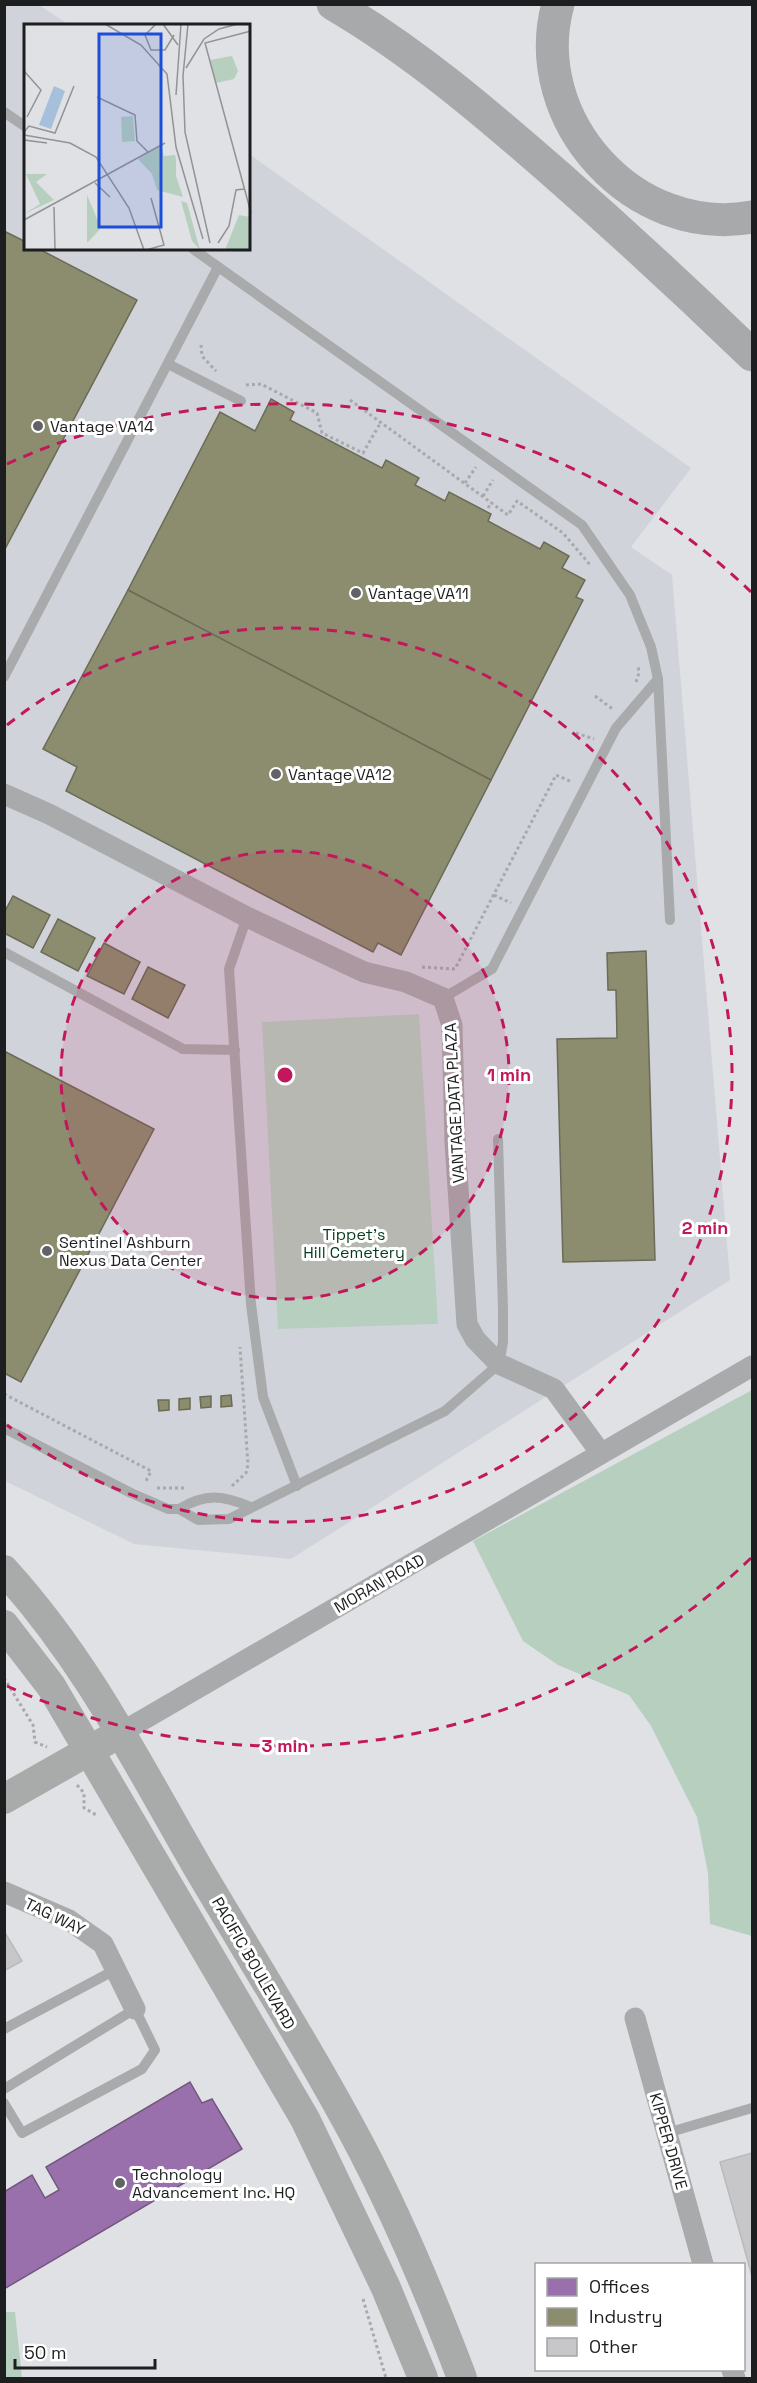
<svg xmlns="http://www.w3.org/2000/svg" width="757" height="2383" font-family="'Space Grotesk',sans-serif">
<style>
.built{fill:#d1d3db}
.green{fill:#b7cfbf}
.offices{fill:#9970ab;stroke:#745781;stroke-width:1.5}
.industry{fill:#8c8c6e;stroke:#6b6b57;stroke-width:1.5}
.building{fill:#c7c7c9;stroke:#bababc;stroke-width:1.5}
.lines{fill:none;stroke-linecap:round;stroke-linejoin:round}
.path{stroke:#a8a9aa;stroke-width:3;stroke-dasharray:3 3;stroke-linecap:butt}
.lane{stroke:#a9aaab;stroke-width:10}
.street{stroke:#a9aaab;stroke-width:21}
.secondary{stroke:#a9aaaa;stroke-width:30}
.highway{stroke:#a8a9aa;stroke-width:33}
.ring{fill:none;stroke:#c2185b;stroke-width:3;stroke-dasharray:10 8}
.poi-dot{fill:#616265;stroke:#fff;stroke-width:2}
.labels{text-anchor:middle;stroke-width:6;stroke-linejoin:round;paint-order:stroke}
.poi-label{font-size:16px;fill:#1d1e20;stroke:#fff;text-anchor:start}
.street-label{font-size:16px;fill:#1d1e20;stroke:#fff}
.park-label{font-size:16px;fill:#053b1c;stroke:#fff}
.inset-road{fill:none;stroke:#929396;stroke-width:1.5}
.view{fill:#1d4ed8;fill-opacity:0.15;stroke:#1d4ed8;stroke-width:3}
.inset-edge{fill:none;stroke:#1d1e20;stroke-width:3}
.centre{fill:#c2185b;stroke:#fff;stroke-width:3}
.ring-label{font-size:18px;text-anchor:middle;font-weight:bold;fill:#c2185b;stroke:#fff;stroke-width:6;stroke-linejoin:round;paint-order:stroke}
</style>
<rect width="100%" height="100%" fill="#e0e1e4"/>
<!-- built -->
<path class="built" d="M4 5H39L69 25 26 26V249H249V154L691 468 631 547 672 575 730 1280 291 1559 134 1544 5 1481Z"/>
<!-- green -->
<g class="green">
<path d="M419 1014 438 1324 278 1329 262 1022Z"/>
<path d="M752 1390V1936L710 1924 708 1873 697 1817 651 1726 629 1695 558 1665 523 1641 473 1541Z"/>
<path d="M5 2312H15L22 2378H5Z"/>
</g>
<!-- offices -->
<path class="offices" d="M190 2082 202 2103 212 2099 242 2149 4 2289V2192L32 2175 45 2198 59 2190 46 2167Z"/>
<!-- industry -->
<g class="industry">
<path d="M4 231 26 242V249H39L137 300 4 551Z"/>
<path d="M271 399 294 412 290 420 382 468 386 460 419 478 415 485 445 501 449 492 491 514 488 521 540 549 544 542 569 556 562 568 585 580 576 597 583 600 491 780 128 590 220 412 255 431Z"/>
<path d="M128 590 491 780 401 955 378 943 373 952 66 791 77 767 43 749Z"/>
<path d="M13 896 50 915 33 948 4 933V913Z"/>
<path d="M58 919 95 938 78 971 41 952Z"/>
<path d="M104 943 140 962 124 994 87 976Z"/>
<path d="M646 951 655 1260 563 1262 557 1039 617 1038 616 990H608L607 953Z"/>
<path d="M148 967 185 985 168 1018 132 999Z"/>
<path d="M4 1051 154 1129 21 1382 4 1373Z"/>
<path d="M231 1395 232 1406 221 1407V1396Z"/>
<path d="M211 1396V1407L201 1408 200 1397Z"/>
<path d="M190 1398V1409L179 1410V1399Z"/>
<path d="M158 1400H169V1410L159 1411Z"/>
</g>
<!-- building -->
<g class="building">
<path d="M4 1931 22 1961 4 1971Z"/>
<path d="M752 2153V2276L720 2162Z"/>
</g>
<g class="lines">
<!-- path -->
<g class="path">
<path d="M201 345 202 356 216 371"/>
<path d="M246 385 261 384 317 413 322 433 363 453 381 422"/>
<path d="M350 400 508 515 517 501 563 533 591 566"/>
<path d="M465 483 476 467"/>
<path d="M483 496 493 480"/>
<path d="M488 508 492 502"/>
<path d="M636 682 639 673 638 665"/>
<path d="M595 696 614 710"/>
<path d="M576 733 594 739"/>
<path d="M494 895 511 903"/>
<path d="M422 967 455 969 556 775 572 782"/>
<path d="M4 1394 151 1471 145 1483"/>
<path d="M232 1486 246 1473 248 1465 240 1347"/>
<path d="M157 1488H186"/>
<path d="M4 1678 33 1725 35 1742 47 1747"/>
<path d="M77 1785 84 1793V1808L98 1816"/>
<path d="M363 2299 386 2378"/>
</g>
<!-- lane -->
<g class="lane">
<path d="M4 112 26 127"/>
<path d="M193 249 582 525 630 595 651 647 658 679 670 920"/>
<path d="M168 364 241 401"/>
<path d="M4 677 218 267"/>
<path d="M247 917 229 969 251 1304 263 1397 297 1486"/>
<path d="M4 952 183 1049 235 1050"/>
<path d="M443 998 492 969 616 728 658 679"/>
<path d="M4 1428 131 1493 168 1509H179L198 1520 229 1519 445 1411 499 1364 503 1342V1310L498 1139"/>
<path d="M179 1509C206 1493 222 1495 251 1507"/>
<path d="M4 2029 115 1970"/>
<path d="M4 2089 135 2009 155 2050 142 2069 22 2133 4 2103"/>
<path d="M667 2133 752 2108"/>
</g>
<!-- street -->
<g class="street">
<path d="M4 794 49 814 247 917 364 972 406 982 443 998 452 1025 455 1142 467 1324 475 1339 499 1364 554 1389 600 1452"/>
<path d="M122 1732 752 1366"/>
<path d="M4 1892 69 1920 103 1944 135 2009"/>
<path d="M635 2018 703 2264"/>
<path d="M732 2370 735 2378"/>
</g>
<!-- secondary -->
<g class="secondary">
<path d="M4 1570C87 1661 137 1763 198 1868 253 1961 313 2056 363 2151 401 2224 433 2301 462 2378"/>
<path d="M4 1625 51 1686 305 2119 386 2288 423 2378"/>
<path d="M4 1799 106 1741"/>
</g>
<!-- highway -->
<g class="highway">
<path d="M333 4C415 52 487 114 558 176 624 234 689 294 752 355"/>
<path d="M558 4C526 120 635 239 752 217"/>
</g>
</g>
<!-- distance rings -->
<circle cx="285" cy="1075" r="224" fill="#c2185b" fill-opacity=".12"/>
<g class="ring">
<circle cx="285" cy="1075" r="224"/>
<path d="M7 725A447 447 0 1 1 7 1425"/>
<path d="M751 1558A671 671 0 0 1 7 1686M7 464A671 671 0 0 1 751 592"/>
</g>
<!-- markers -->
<g class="poi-dot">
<circle cx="38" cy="426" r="6"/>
<circle cx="356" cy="593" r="6"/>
<circle cx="276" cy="774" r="6"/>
<circle cx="47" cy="1251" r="6"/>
<circle cx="120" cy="2183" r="6"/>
</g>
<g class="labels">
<!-- poi labels -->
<g class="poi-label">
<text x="50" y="432">Vantage VA14</text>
<text x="368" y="599">Vantage VA11</text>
<text x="288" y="780">Vantage VA12</text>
<text x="59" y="1248">Sentinel Ashburn<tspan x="59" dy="18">Nexus Data Center</tspan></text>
<text x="132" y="2180">Technology<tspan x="132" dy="18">Advancement Inc. HQ</tspan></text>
</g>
<!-- street labels -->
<g class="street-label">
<text transform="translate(454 1103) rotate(-93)" y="6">VANTAGE DATA PLAZA</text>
<text transform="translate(379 1583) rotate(-30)" y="6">MORAN ROAD</text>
<text transform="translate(55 1916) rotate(26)" y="6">TAG WAY</text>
<text transform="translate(254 1963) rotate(60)" y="6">PACIFIC BOULEVARD</text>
<text transform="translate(669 2141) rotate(74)" y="6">KIPPER DRIVE</text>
</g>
<!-- park labels -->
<g class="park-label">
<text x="354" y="1240">Tippet's<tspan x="354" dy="18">Hill Cemetery</tspan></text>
</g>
</g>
<!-- overview -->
<g transform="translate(24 24)">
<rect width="226" height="226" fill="#e0e1e4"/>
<path d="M208 32 214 47 210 55 192 59 186 36ZM109 92 111 117 98 118 97 93ZM137 122 140 132 151 131 152 135V152L159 173 133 166 128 150 114 135ZM2 150H23L12 158 30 176 0 190 16 180ZM63 171 77 204 64 218H63ZM157 177 163 179 176 226 168 217ZM215 191 226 193V226H201Z" fill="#b7cfbf"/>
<path d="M30 62 41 67 27 105 15 101Z" fill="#a6bfda"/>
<path class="inset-road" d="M81 0 117 21 143 50 152 123 179 215M132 0 121 11 127 26H141L150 11M139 0 154 21M164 0 159 52 161 108 186 219M227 7 181 19 227 189M162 44 180 15 195 5 214 0M0 47 17 66 3 93M152 71 157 0M73 73 111 91 113 117 124 128M0 108 5 102 31 109 50 62M0 111 46 119 72 133 105 184 120 226M0 116 23 119M71 159 86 173M30 183 31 226M0 196 141 119M194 219 205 202 212 166 220 165M122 226 140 221 127 174"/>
<path class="view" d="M75 10H137V203H75Z"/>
<rect width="226" height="226" class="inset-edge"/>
</g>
<circle cx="285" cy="1075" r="9" class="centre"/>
<g class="ring-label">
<text x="509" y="1081">1 min</text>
<text x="705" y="1234">2 min</text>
<text x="285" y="1752">3 min</text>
</g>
<!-- border -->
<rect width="757" height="2383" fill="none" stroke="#1d1e20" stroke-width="12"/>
<!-- legend -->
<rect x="535" y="2263" width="210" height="108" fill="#ffffff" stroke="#a5a5a6" stroke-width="1.5"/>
<rect x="547" y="2278" width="30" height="18" fill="#9970ab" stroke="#a5a5a6" stroke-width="1.5"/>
<text x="589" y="2293" font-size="18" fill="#1d1e20">Offices</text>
<rect x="547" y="2308" width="30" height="18" fill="#8c8c6e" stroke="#a5a5a6" stroke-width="1.5"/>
<text x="589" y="2323" font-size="18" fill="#1d1e20">Industry</text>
<rect x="547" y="2338" width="30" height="18" fill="#c7c7c9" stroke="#a5a5a6" stroke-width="1.5"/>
<text x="589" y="2353" font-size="18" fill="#1d1e20">Other</text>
<!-- scale -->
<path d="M15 2359v9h140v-9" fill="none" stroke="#1d1e20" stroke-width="3"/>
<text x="24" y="2359" font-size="18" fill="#1d1e20" stroke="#ffffff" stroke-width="4.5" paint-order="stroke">50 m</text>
</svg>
